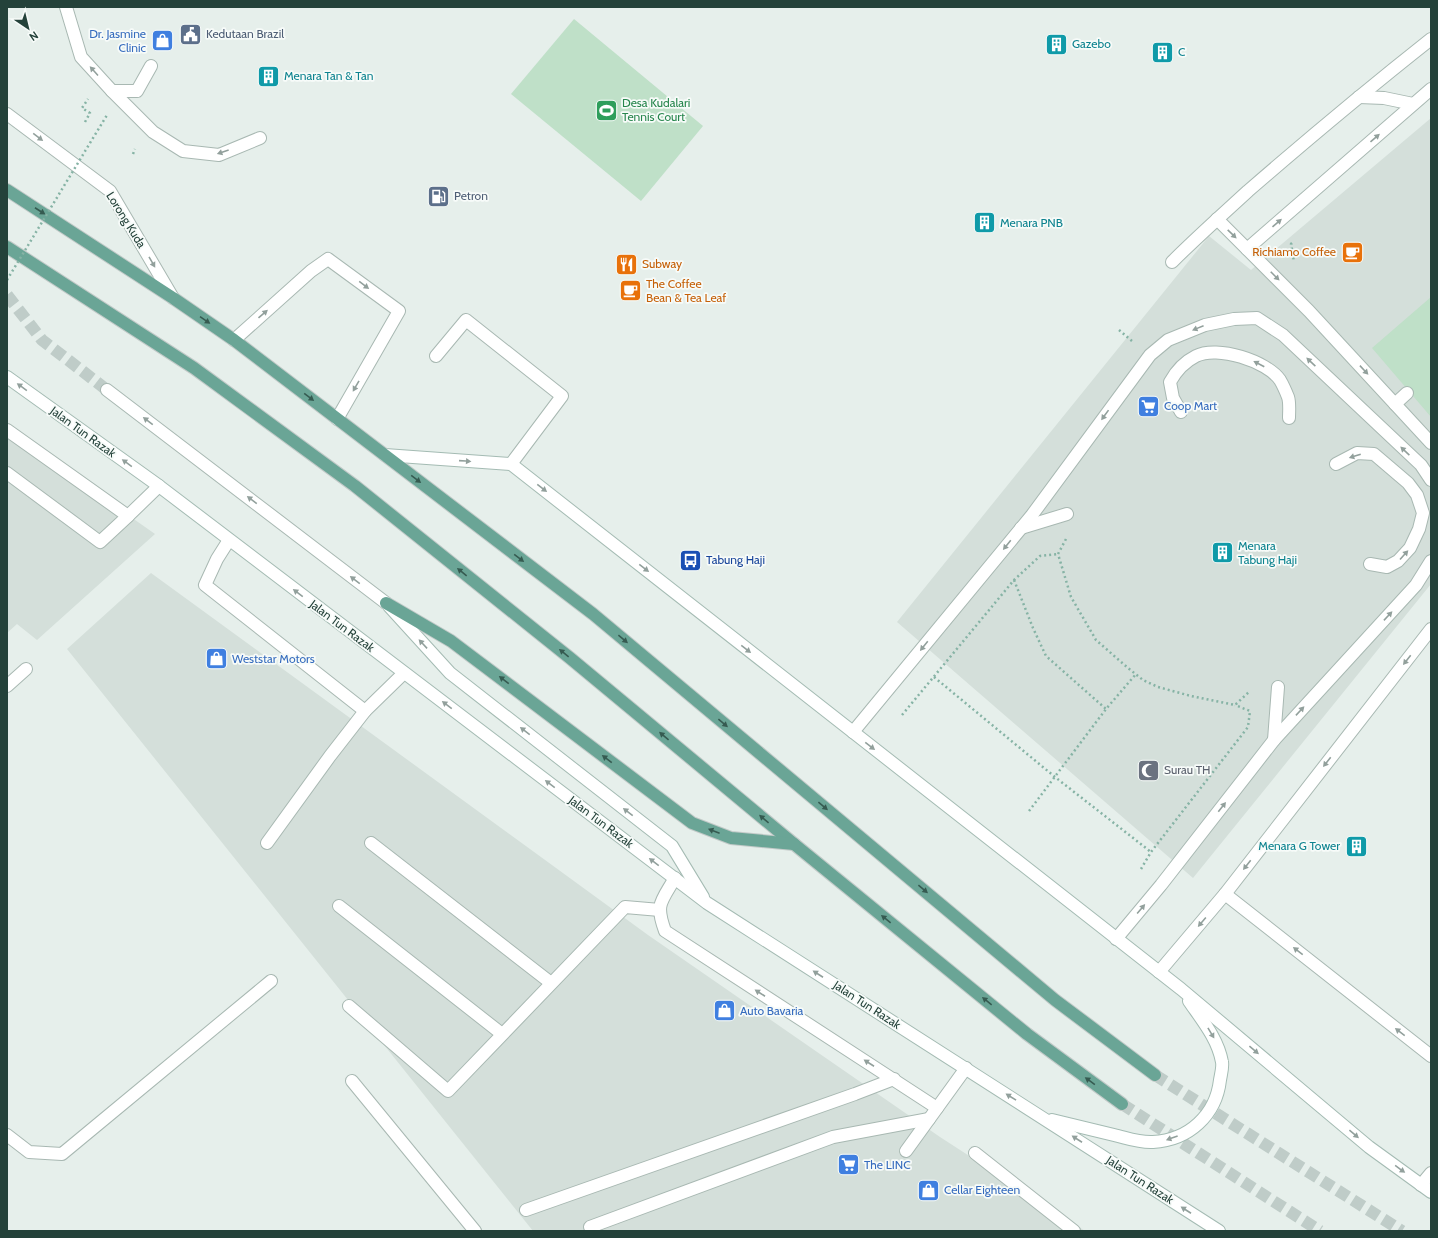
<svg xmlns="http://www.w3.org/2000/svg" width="1438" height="1238" font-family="Cabin,sans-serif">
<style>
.built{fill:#d4dfda}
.green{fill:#bfe0c8}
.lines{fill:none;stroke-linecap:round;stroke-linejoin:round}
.tertiary-tunnel{stroke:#bfccc8;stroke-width:12;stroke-dasharray:12 6;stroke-linecap:butt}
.primary-tunnel{stroke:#bfccc8;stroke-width:12;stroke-dasharray:12 6;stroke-linecap:butt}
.service-casing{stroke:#a8b8b2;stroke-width:14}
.minor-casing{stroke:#a8b8b2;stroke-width:14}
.tertiary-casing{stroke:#a8b8b2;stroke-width:14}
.secondary-casing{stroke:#a4bbb3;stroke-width:14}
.primary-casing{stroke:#c2cac8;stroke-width:14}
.path{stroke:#86b3a5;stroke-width:2.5;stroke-dasharray:2 3;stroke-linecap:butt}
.service{stroke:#fff;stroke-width:12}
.minor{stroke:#fff;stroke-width:12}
.tertiary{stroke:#fff;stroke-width:12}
.secondary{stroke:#fff;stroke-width:12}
.primary{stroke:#6aa596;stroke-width:12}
.path-bridge{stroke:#86b3a5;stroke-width:2.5;stroke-dasharray:2 3;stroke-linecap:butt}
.oneway{fill:#92a09c}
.oneway2{fill:#365b51}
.labels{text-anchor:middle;stroke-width:3.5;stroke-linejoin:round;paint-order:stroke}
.shop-label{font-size:12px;fill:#366cbe;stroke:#f7fbf9;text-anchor:start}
.service-label{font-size:12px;fill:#4e5e75;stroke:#f7fbf9;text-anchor:start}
.culture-label{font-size:12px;fill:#0d838f;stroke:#f7fbf9;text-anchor:start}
.leisure-label{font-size:12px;fill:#27864d;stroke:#f7fbf9;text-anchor:start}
.street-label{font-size:12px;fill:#24423a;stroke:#f7fbf9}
.food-label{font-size:12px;fill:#c56008;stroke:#f7fbf9;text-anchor:start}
.transit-label{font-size:12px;fill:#164399;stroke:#f7fbf9;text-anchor:start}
.worship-label{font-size:12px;fill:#5b616d;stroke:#f7fbf9;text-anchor:start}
</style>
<rect width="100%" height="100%" fill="#e6efeb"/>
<!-- built -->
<g class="built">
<path d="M1431 118V584L1193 878 897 622 1209 236 1251 270Z"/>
<path d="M7 430 155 534 37 640 17 624 7 633Z"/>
<path d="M151 573 648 935 940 1137 1085 1231H533L67 649Z"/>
</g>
<!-- green -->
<g class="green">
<path d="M574 19 703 126 641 201 511 94Z"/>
<path d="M1431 297V417L1372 348Z"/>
</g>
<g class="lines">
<!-- tertiary-tunnel -->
<path class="tertiary-tunnel" d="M7 295 42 340 107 390"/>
<!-- primary-tunnel -->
<g class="primary-tunnel">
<path d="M1155 1075 1402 1231"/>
<path d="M1122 1104 1320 1231"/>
</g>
<defs>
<g id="service">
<path d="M66 7 81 57 112 91H137L151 66"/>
<path d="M112 91 153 132 183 151 219 155 260 138"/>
<path d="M1359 97 1384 98 1413 104"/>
<path d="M1217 219 1309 311 1431 443"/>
<path d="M1247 249 1431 89"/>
<path d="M234 340 311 271 328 259 399 311 337 419"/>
<path d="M436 356 466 320 562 396 511 464"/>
<path d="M1395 404 1407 393"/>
<path d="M1181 412 1173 398 1170 382C1176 371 1184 362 1196 356 1217 345 1267 361 1280 380 1283 385 1286 392 1288 397 1290 403 1289 412 1289 418"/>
<path d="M7 430 128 516 159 486"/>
<path d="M1336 464 1357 453 1374 454 1408 483 1417 495 1423 513 1419 529 1410 548 1398 561 1387 567 1370 564"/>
<path d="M7 473 100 542 128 516"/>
<path d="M1021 528 1067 514"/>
<path d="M229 540 217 559 205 585 365 711"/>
<path d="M7 686 26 669"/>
<path d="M853 732 1032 515 1150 355 1168 340 1205 325 1234 319 1257 318 1283 335 1421 465 1431 480"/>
<path d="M1274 740 1278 687"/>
<path d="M267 843 330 756 365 711 404 673"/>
<path d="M371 843 551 983"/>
<path d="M675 878C661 902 655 904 665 931L937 1108"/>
<path d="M1225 894 1431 629"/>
<path d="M339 906 502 1034"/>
<path d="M1116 939 1161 885 1274 740 1416 585 1431 561"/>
<path d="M1159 972 1225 894 1431 1056"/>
<path d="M349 1006 448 1091 625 907 660 910"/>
<path d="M352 1081 475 1231"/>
<path d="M7 1135 29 1152 62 1154 271 981"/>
<path d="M906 1151 966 1068"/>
<path d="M975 1153 1074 1231"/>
<path d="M1421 1185 1431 1173"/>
<path d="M526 1210 855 1094 894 1079"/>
<path d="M593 1231 590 1227 833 1137 929 1119"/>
</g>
<path id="minor" d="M1172 262C1197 237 1223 214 1248 191 1308 139 1369 88 1431 39"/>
<g id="tertiary">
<path d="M7 114 110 191 173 298"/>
<path d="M107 390 386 603"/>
</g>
<g id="secondary">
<path d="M7 377 159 486 707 903 1219 1231"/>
<path d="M385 455 511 464 1181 989 1369 1147 1431 1192"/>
<path d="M389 606 450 673 672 846 703 897"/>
<path d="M1052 1120C1073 1125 1094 1130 1114 1135 1127 1138 1140 1143 1153 1142 1189 1140 1216 1115 1220 1080 1221 1074 1223 1067 1222 1062 1218 1039 1202 1020 1189 1001"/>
</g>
<g id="primary">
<path d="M7 190 173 298 234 340 593 614 1055 1000 1155 1075"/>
<path d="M7 247 194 368 355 486 570 658 794 844 1027 1034 1122 1104"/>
<path d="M386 603 451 641 692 823 731 838 794 844"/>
</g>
</defs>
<!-- service casing -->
<use href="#service" class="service-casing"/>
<!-- minor casing -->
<use href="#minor" class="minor-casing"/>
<!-- tertiary casing -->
<use href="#tertiary" class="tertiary-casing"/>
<!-- secondary casing -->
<use href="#secondary" class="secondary-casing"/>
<!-- primary casing -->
<use href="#primary" class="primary-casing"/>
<!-- path -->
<g class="path">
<path d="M85 122 90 113 82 108 88 99"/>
<path d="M133 154 135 149"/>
<path d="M1292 243 1291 244 1294 262"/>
<path d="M1119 330 1132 341"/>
<path d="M1066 539 1058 554 1071 597 1096 640 1128 668 1143 680 1158 687 1191 696 1235 705 1250 691"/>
<path d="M1014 580 1033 628 1046 656 1106 709"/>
<path d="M934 677 1055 777 1151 852"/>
<path d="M902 715 1014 580 1040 556 1058 554"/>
<path d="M1029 811 1106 709 1136 674"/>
<path d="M1141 869 1151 852 1248 727 1250 711 1235 705"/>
</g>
<!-- service -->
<use href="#service" class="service"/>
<!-- minor -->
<use href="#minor" class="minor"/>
<!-- tertiary -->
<use href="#tertiary" class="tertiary"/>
<!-- secondary -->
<use href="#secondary" class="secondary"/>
<!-- primary -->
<use href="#primary" class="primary"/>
<!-- path-bridge -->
<path class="path-bridge" d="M7 280 107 115"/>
</g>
<!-- one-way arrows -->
<defs><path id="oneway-solid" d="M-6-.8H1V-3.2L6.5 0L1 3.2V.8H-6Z"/></defs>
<g class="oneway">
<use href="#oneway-solid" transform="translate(94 71) rotate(-132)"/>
<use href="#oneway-solid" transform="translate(38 137) rotate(37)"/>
<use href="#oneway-solid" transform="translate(1375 138) rotate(-41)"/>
<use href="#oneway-solid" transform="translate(223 152) rotate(161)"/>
<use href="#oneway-solid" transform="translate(1277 223) rotate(-41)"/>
<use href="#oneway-solid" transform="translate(1232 234) rotate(44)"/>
<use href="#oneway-solid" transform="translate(152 262) rotate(60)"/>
<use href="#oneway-solid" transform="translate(1275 276) rotate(45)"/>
<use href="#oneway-solid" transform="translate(364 285) rotate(37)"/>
<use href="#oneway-solid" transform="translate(263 314) rotate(-41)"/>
<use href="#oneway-solid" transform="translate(1198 328) rotate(158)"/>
<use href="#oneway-solid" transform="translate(1311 362) rotate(-137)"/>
<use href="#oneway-solid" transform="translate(1259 364) rotate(-152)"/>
<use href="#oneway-solid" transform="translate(1364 370) rotate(47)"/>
<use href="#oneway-solid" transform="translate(356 386) rotate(120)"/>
<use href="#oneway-solid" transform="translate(22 387) rotate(-144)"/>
<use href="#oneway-solid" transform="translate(1105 415) rotate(126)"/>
<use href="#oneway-solid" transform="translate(148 421) rotate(-143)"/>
<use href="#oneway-solid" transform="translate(1405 451) rotate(-137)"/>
<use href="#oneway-solid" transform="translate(1355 456) rotate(163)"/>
<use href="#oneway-solid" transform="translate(465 461) rotate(4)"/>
<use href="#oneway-solid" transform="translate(127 463) rotate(-144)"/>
<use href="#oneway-solid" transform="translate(542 488) rotate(38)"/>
<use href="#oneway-solid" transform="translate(252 500) rotate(-143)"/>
<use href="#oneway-solid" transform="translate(1007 545) rotate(129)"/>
<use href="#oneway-solid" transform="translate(1404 555) rotate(-48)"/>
<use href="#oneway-solid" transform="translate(644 568) rotate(38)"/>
<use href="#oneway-solid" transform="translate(355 580) rotate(-143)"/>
<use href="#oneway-solid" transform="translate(298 593) rotate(-143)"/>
<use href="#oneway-solid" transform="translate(1388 616) rotate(-47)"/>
<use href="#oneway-solid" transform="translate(423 644) rotate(-133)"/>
<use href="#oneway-solid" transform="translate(924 646) rotate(129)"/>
<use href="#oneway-solid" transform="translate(746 649) rotate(38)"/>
<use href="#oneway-solid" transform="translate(1407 660) rotate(128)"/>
<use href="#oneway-solid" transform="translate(447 705) rotate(-143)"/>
<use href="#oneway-solid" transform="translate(1300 711) rotate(-47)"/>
<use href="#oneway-solid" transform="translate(525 731) rotate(-142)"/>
<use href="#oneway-solid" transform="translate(870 746) rotate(38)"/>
<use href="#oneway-solid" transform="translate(1327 762) rotate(128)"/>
<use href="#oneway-solid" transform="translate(550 784) rotate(-143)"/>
<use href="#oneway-solid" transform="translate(1222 807) rotate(-52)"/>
<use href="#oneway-solid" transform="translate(628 812) rotate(-142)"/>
<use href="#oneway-solid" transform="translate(654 862) rotate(-143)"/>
<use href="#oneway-solid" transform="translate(1247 865) rotate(128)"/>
<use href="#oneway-solid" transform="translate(1141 909) rotate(-50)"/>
<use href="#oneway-solid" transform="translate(1202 922) rotate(130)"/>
<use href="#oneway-solid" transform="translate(1298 951) rotate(-142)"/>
<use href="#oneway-solid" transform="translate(818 974) rotate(-147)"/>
<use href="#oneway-solid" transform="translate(760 993) rotate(-147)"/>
<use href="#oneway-solid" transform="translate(1400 1032) rotate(-142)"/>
<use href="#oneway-solid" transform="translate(1211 1033) rotate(59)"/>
<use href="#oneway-solid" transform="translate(1254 1050) rotate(40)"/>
<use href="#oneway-solid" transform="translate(869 1063) rotate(-147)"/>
<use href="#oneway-solid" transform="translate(1011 1097) rotate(-148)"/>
<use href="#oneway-solid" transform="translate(1354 1134) rotate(40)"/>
<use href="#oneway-solid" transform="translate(1172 1138) rotate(160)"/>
<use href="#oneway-solid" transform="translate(1077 1139) rotate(-147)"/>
<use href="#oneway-solid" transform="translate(1400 1169) rotate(36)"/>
<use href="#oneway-solid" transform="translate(1186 1210) rotate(-147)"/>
</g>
<g class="oneway2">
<use href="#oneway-solid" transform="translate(40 211) rotate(33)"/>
<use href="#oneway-solid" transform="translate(205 320) rotate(34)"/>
<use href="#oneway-solid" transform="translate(309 397) rotate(37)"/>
<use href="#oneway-solid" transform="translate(416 479) rotate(37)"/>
<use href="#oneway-solid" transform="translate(519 558) rotate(37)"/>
<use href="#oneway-solid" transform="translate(462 572) rotate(-141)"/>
<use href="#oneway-solid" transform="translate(623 639) rotate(40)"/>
<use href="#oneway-solid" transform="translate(564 653) rotate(-141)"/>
<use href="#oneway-solid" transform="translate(504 680) rotate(-143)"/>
<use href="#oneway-solid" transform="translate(723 723) rotate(40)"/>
<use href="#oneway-solid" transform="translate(664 736) rotate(-140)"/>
<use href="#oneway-solid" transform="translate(607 759) rotate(-143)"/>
<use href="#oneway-solid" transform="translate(823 806) rotate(40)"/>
<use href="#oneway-solid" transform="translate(764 819) rotate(-140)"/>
<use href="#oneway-solid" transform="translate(714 831) rotate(-159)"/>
<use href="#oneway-solid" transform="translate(923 889) rotate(40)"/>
<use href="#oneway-solid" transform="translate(886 919) rotate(-141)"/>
<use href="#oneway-solid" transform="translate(987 1001) rotate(-141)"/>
<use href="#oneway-solid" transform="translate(1090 1081) rotate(-144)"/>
</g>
<!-- icons -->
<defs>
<symbol id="civic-square" viewBox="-11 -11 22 22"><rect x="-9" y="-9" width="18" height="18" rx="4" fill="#5c6f8a" stroke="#f7fbf9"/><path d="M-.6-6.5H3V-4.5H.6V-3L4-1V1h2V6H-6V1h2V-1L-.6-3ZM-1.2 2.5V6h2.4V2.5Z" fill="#fff"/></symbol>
<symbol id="shop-square" viewBox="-11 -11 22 22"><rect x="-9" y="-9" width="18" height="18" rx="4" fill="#3f7fe0" stroke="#f7fbf9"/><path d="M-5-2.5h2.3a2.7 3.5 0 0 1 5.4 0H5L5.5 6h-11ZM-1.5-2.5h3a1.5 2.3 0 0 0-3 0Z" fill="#fff"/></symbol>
<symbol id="building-square" viewBox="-11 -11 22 22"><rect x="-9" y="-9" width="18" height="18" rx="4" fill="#0f9aa8" stroke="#f7fbf9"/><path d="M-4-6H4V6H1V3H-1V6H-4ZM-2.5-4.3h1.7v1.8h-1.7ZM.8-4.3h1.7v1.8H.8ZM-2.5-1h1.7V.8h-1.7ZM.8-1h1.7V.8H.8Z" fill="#fff"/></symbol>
<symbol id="stadium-square" viewBox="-11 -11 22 22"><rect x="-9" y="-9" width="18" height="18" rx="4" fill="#2e9e5b" stroke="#f7fbf9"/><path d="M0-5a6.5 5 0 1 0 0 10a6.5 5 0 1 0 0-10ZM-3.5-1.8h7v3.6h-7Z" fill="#fff"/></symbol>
<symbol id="fuel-square" viewBox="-11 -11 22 22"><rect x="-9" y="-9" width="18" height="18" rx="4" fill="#5c6f8a" stroke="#f7fbf9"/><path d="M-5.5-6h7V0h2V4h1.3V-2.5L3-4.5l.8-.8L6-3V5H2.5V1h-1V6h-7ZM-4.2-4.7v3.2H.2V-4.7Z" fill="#fff"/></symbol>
<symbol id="cafe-square" viewBox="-11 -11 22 22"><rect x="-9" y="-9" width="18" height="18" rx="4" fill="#e8710a" stroke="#f7fbf9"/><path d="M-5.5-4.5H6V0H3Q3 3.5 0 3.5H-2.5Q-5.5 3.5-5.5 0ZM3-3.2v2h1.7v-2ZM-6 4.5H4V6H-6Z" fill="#fff"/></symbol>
<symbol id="restaurant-square" viewBox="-11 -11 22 22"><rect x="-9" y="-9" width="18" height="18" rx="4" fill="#e8710a" stroke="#f7fbf9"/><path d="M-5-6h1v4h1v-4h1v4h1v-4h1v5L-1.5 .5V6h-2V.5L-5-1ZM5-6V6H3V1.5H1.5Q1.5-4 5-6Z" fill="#fff"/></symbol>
<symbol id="supermarket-square" viewBox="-11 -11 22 22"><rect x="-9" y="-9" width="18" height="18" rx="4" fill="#3f7fe0" stroke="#f7fbf9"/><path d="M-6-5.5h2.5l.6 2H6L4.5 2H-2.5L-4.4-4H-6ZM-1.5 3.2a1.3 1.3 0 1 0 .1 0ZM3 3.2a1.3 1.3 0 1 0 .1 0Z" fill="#fff"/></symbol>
<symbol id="bus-square" viewBox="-11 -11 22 22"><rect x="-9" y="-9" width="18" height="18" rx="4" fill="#1a4fb4" stroke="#f7fbf9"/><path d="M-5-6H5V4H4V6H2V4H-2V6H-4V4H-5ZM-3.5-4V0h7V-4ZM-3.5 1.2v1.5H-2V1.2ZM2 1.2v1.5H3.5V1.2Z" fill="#fff"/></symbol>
<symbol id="mosque-square" viewBox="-11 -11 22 22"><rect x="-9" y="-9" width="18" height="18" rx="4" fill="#6b7280" stroke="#f7fbf9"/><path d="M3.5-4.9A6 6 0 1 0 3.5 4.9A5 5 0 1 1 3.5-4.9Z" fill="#fff"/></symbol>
</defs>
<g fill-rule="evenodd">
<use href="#civic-square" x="178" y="22" width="25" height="25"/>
<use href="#shop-square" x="150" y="28" width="25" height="25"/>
<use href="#building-square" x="1044" y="32" width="25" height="25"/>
<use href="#building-square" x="1150" y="40" width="25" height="25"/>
<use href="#building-square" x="256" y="64" width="25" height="25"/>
<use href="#stadium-square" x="594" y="98" width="25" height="25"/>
<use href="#fuel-square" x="426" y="184" width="25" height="25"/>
<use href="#building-square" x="972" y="210" width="25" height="25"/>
<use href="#cafe-square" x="1340" y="240" width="25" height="25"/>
<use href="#restaurant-square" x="614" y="252" width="25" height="25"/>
<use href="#cafe-square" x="618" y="278" width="25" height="25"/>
<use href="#supermarket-square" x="1136" y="394" width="25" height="25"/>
<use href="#building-square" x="1210" y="540" width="25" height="25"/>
<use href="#bus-square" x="678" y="548" width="25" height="25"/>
<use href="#shop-square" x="204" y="646" width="25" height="25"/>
<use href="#mosque-square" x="1136" y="758" width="25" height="25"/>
<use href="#building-square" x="1344" y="834" width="25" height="25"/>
<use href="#shop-square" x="712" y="998" width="25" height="25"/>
<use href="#supermarket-square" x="836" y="1152" width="25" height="25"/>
<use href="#shop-square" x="916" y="1178" width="25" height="25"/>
</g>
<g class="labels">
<!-- shop labels -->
<g class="shop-label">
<text x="146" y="38" text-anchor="end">Dr. Jasmine<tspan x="146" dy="14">Clinic</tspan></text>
<text x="1164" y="410">Coop Mart</text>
<text x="232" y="663">Weststar Motors</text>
<text x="740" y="1015">Auto Bavaria</text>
<text x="864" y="1169">The LINC</text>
<text x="944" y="1194">Cellar Eighteen</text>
</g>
<!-- service labels -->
<g class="service-label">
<text x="206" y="38">Kedutaan Brazil</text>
<text x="454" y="200">Petron</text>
</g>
<!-- culture labels -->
<g class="culture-label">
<text x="1072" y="48">Gazebo</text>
<text x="1178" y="56">C</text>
<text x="284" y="80">Menara Tan &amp; Tan</text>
<text x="1000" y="227">Menara PNB</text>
<text x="1238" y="550">Menara<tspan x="1238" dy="14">Tabung Haji</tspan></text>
<text x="1340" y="850" text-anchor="end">Menara G Tower</text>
</g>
<!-- leisure labels -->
<g class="leisure-label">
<text x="622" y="107">Desa Kudalari<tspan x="622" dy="14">Tennis Court</tspan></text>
</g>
<!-- street labels -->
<g class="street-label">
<text transform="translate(126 220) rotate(58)" y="4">Lorong Kuda</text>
<text transform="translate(83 432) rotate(36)" y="4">Jalan Tun Razak</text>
<text transform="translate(342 626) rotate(37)" y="4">Jalan Tun Razak</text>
<text transform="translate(601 822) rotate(37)" y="4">Jalan Tun Razak</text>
<text transform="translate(867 1005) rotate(33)" y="4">Jalan Tun Razak</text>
<text transform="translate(1140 1180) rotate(33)" y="4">Jalan Tun Razak</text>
</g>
<!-- food labels -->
<g class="food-label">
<text x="1336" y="256" text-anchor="end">Richiamo Coffee</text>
<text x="642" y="268">Subway</text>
<text x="646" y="288">The Coffee<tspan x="646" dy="14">Bean &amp; Tea Leaf</tspan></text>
</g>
<!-- transit labels -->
<g class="transit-label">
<text x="706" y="564">Tabung Haji</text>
</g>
<!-- worship labels -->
<g class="worship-label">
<text x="1164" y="774">Surau TH</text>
</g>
</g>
<!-- border -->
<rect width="1438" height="1238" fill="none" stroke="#24423a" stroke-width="16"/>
<!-- north arrow -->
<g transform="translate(28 28) rotate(145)" stroke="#f7fbf9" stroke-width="3" paint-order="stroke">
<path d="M0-3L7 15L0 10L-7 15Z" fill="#24423a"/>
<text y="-6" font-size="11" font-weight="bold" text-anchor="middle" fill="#24423a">N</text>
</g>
</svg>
